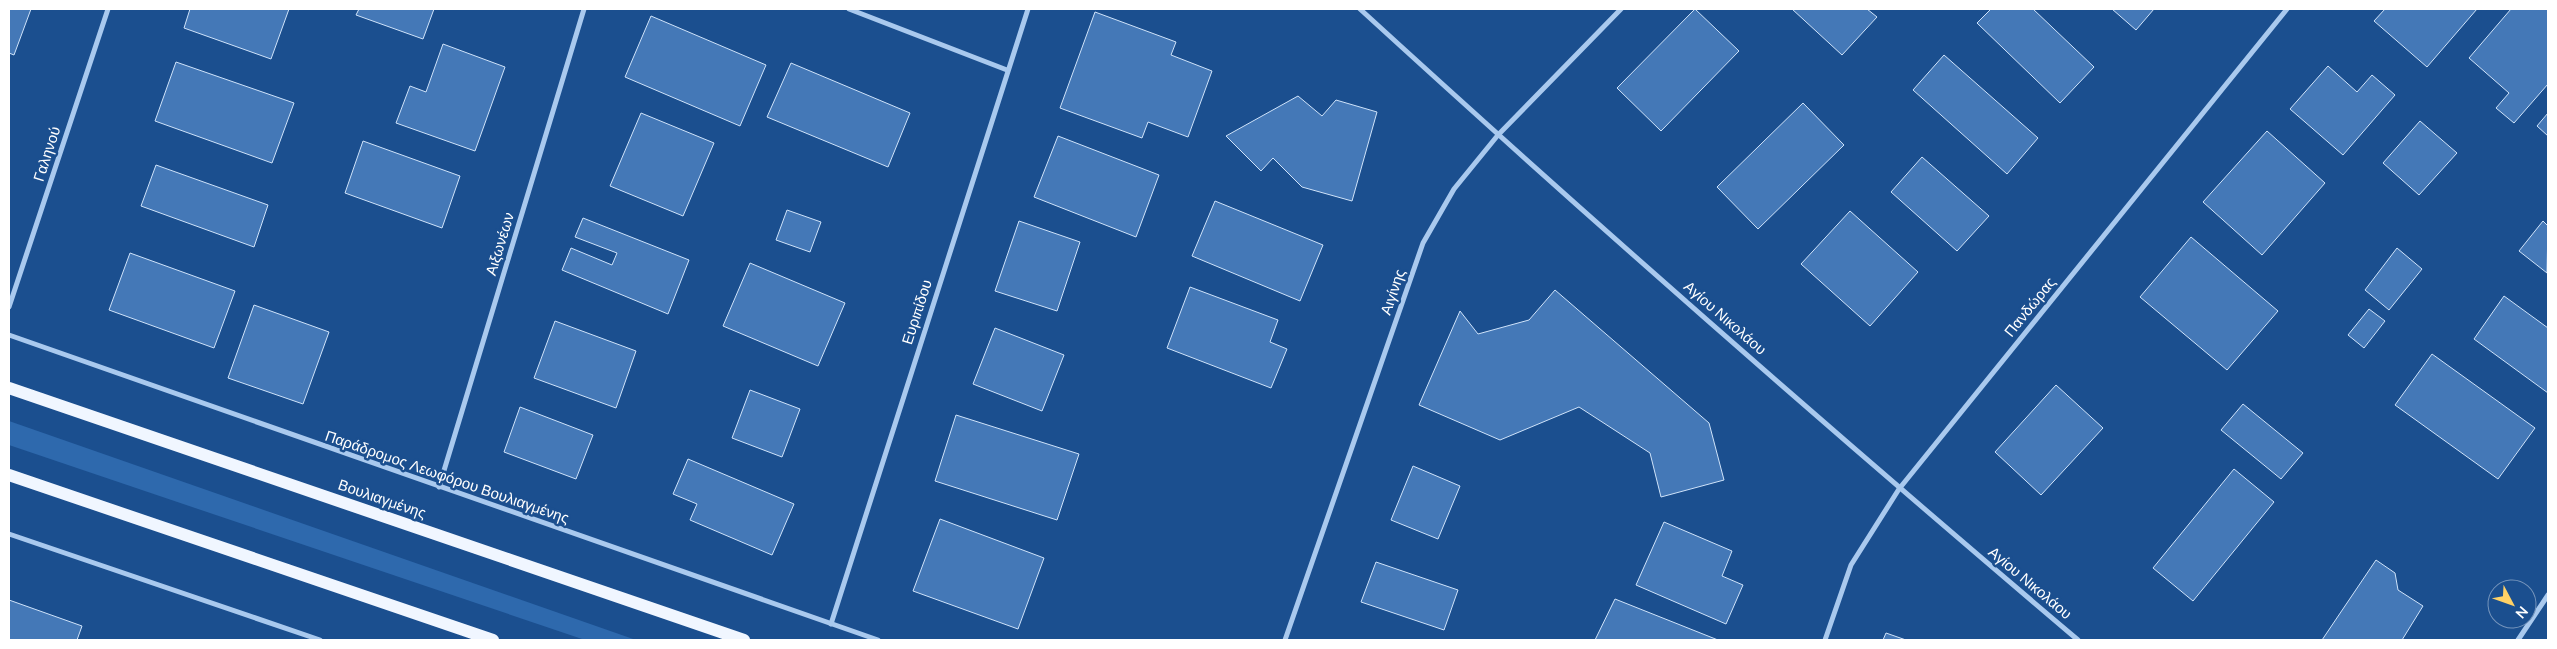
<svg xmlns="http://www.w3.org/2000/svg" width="2557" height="649" font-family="'Nunito Sans',sans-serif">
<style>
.green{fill:#2e69ad}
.building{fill:#4478b7;stroke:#cfe3fa}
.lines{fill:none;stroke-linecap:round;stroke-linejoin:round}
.minor{stroke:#a9c9ee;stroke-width:5}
.primary{stroke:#f0f6ff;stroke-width:12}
.labels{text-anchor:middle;stroke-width:5;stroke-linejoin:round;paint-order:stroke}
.street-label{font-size:15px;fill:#fff;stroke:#1b4f8f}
</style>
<rect width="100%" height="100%" fill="#1b4f8f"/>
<!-- green -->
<path class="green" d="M9 421 636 640H585L9 445Z"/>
<!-- building -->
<g class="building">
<path d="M9 9H31L14 55 9 53Z"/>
<path d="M190 9H289L271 59 184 28Z"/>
<path d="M359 9H434L423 39 356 15Z"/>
<path d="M1695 9 1739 51 1661 131 1617 88Z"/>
<path d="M1792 9H1867L1877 17 1842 55Z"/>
<path d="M1991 9H2033L2094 67 2060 103 1977 23Z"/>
<path d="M2112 9H2154L2136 30Z"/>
<path d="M2385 9H2477L2427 67 2374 21Z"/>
<path d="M2511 9H2548V84L2514 123 2496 108 2509 93 2469 58Z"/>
<path d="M1095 12 1176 42 1171 55 1212 71 1188 137 1148 122 1142 138 1060 108Z"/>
<path d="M651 16 766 65 740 126 625 77Z"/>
<path d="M443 44 505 67 475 151 396 123 410 86 426 92Z"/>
<path d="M1944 55 2038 138 2007 174 1913 90Z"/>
<path d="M176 62 294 103 272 163 155 121Z"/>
<path d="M791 63 910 113 888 167 767 117Z"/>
<path d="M2328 66 2357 92 2372 75 2395 95 2343 155 2290 109Z"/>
<path d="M1298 96 1322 116 1336 100 1377 112 1352 201 1302 187 1273 158 1261 171 1226 136Z"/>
<path d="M1803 103 1844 145 1758 229 1717 187Z"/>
<path d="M641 113 714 143 683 216 610 186Z"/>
<path d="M2548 113V136L2537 126Z"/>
<path d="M2420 121 2457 153 2419 195 2383 163Z"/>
<path d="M2267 131 2325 183 2262 255 2203 202Z"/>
<path d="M1058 136 1159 175 1136 237 1034 197Z"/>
<path d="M363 141 460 176 442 228 345 193Z"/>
<path d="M1922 157 1989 216 1957 251 1891 192Z"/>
<path d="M156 165 268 205 254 247 141 206Z"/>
<path d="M1215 201 1323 245 1300 301 1192 256Z"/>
<path d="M787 210 821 222 810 252 776 240Z"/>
<path d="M1850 211 1918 272 1870 326 1801 264Z"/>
<path d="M583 218 689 260 668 314 562 270 571 248 612 265 617 253 575 237Z"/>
<path d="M1019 221 1080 242 1057 311 995 291Z"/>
<path d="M2543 221 2548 226 2547 273 2519 251Z"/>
<path d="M2191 237 2278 311 2227 370 2140 297Z"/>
<path d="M2397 248 2422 269 2389 310 2365 290Z"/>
<path d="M130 253 235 291 214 348 109 310Z"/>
<path d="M750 263 845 303 818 366 723 326Z"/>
<path d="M1190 287 1278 320 1270 342 1287 349 1271 388 1167 348Z"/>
<path d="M1555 290 1709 423 1724 480 1661 497 1650 453 1579 407 1500 440 1419 405 1460 311 1478 334 1529 320Z"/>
<path d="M2504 296 2548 328V393L2474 339Z"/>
<path d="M254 305 329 332 303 404 228 378Z"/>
<path d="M2369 309 2385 321 2364 348 2348 335Z"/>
<path d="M555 321 636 351 616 408 534 378Z"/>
<path d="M995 328 1064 355 1042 411 973 384Z"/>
<path d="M2432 354 2535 428 2498 479 2395 405Z"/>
<path d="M2056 385 2103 428 2041 495 1995 452Z"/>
<path d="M750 390 800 409 782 457 732 438Z"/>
<path d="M2243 404 2303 453 2281 479 2221 430Z"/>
<path d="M520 407 593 435 576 479 504 452Z"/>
<path d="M956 415 1079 454 1057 520 935 481Z"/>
<path d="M688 459 794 504 772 555 690 520 697 504 673 494Z"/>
<path d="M1413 466 1460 486 1438 539 1391 520Z"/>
<path d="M2234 469 2274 502 2193 601 2153 568Z"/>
<path d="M940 519 1044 558 1018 629 913 591Z"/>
<path d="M1664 522 1732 551 1722 576 1743 585 1726 624 1636 585Z"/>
<path d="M2376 560 2395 573 2398 590 2423 606 2402 640H2322Z"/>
<path d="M1376 562 1458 590 1444 630 1361 602Z"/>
<path d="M1615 599 1718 640H1595Z"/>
<path d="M9 600 82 626 77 640H9Z"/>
<path d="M1886 633 1906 640H1883Z"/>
</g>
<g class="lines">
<!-- minor -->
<g class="minor">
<path d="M849 9 1007 70"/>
<path d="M1360 9C1595 224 1835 434 2078 640"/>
<path d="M9 307 108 9"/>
<path d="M9 335 878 640"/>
<path d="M439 487 584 9"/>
<path d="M9 534 320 640"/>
<path d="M831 624 1028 9"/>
<path d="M1285 640 1423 243 1454 189 1498 135 1621 9"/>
<path d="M1825 640 1851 565 1899 489 2287 9"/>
<path d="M2518 640 2548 595"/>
</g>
<!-- primary -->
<g class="primary">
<path d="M9 388 744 640"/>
<path d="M9 475 493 640"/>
</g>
</g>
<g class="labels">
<!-- street labels -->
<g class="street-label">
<text transform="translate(47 154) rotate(-72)" y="5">Γαληνού</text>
<text transform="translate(500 244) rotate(-73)" y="5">Αιξωνέων</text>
<text transform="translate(1393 292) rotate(-71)" y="5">Αιγίνης</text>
<text transform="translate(2030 307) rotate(-51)" y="5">Πανδώρας</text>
<text transform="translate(917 312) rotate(-72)" y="5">Ευριπίδου</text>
<text transform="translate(1725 318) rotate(41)" y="5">Αγίου Νικολάου</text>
<text transform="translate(447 477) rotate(19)" y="5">Παράδρομος Λεωφόρου Βουλιαγμένης</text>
<text transform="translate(382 499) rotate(19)" y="5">Βουλιαγμένης</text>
<text transform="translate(2030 583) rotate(40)" y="5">Αγίου Νικολάου</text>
</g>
</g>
<!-- border -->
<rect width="2557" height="649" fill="none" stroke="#ffffff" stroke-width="20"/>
<!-- north arrow -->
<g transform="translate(2512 604) rotate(131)"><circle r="24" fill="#1b4f8f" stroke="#7695bc"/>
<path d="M0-4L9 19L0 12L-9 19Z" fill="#ffd166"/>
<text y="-8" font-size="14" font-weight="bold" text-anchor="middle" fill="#ffffff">N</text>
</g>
</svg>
